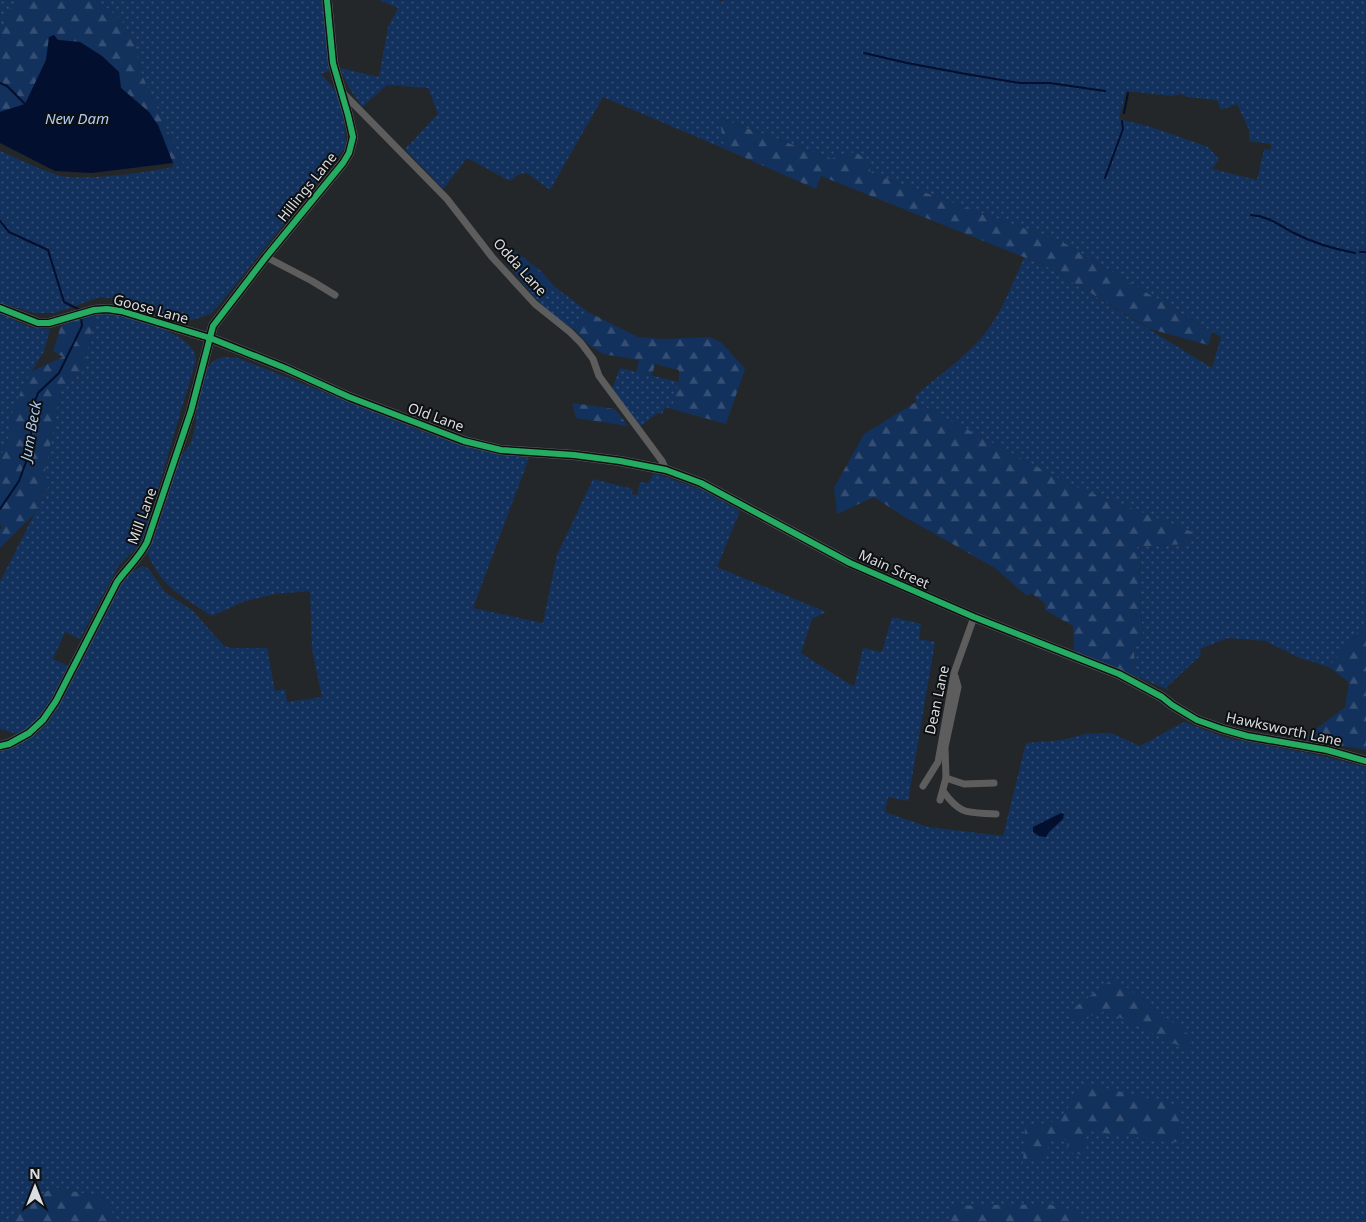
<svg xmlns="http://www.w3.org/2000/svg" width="1366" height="1222" font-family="'Noto Sans',sans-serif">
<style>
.grass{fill:url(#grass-dots);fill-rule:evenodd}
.forest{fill:url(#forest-firs)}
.water{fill:#030f2e}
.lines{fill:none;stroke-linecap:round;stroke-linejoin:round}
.stream{stroke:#030f2e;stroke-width:2}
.street{stroke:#5d5d5d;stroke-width:7}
.secondary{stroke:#605f60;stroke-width:10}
.cycleway-casing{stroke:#0d0f11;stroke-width:9}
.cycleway{stroke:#26ab63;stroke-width:6}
.labels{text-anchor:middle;stroke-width:4;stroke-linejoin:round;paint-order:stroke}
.street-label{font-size:14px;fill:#dadde1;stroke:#0d0f11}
.water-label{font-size:15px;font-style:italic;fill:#b0cbf1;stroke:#0d0f11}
</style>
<defs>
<pattern id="grass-dots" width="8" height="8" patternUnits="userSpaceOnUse" patternTransform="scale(1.25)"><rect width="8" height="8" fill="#12315d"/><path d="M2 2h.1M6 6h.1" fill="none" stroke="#344e74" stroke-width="1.8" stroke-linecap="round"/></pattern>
<pattern id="forest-firs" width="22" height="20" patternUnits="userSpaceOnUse" patternTransform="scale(1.25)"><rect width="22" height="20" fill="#12315d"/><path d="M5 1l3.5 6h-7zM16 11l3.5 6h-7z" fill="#344e74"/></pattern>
</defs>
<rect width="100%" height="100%" fill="#24272a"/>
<!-- grass -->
<g class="grass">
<path d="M0 0H23L10 7 0 38Z"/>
<path d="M97 0H322L329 71 321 74C326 80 333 86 337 93 344 108 344 128 347 145L220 304 210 314 186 322 123 300 100 297 55 313H35L0 303V151C19 159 38 169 57 175 80 182 159 172 183 164L142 75 132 35 119 18Z"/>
<path d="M379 0H718L722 2 723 0H1366V622L1329 667 1300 658 1265 641 1228 638 1200 649 1201 655 1166 688 1171 691 1135 676 1134 647 1143 640 1137 547 1185 544 1200 535 1071 485 916 402 915 396C937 377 963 359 982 337 1001 315 1012 284 1024 258L1046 266 1212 368 1221 337 1064 243 871 173 867 161 832 159 720 118 725 149 603 97 550 190 527 173 519 174 510 181 467 158 443 189 405 149 438 114 428 88 387 85 362 107 349 88 340 68 379 77 388 27 398 8ZM1126 91 1172 96 1181 94 1188 97 1217 100 1221 110 1237 104 1249 130V141L1271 144V150L1264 149 1257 180 1212 169 1219 159 1208 147 1151 127 1119 119Z"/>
<path d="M555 287 588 312 575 330 549 313 530 292Z"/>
<path d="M107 311C128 318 195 332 196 359 196 363 193 369 192 374L144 536 138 547 119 565 80 639 65 632 53 659 68 666C58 685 42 727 19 733 14 734 6 730 0 729V582L51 481 44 476 61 390 82 372 96 313Z"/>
<path d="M0 313 29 327 50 329 44 351 23 386 11 417V431L0 459Z"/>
<path d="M223 357 238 358 417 429 453 442 493 452 529 458 473 608 543 623 557 555 593 479 633 489 632 494 637 495 640 482 648 483 654 473 703 490 740 511 717 567 826 612 812 619 801 653 854 687 863 648 882 652 892 617 921 624 919 639 935 642 908 801 888 797 885 812 928 827 1003 836 1026 743 1062 740 1086 734 1111 733 1140 746 1184 722 1227 738 1313 754 1366 767V1222H117L105 1198 53 1187 23 1207 5 1222H0V752L38 733 48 722 63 698 121 584 127 575 142 566 148 568 165 592 193 611 224 646 231 648H267L275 691 285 689 287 702 322 697 312 649 310 591 275 594 245 601 212 616C191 602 170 592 156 570 153 564 149 559 147 552 161 523 168 491 179 461 181 454 188 449 191 442 201 420 192 364 223 357Z"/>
<path d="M620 368 679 382 672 409 665 407 662 414 658 413 639 427 612 389Z"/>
</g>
<!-- forest -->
<g class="forest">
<path d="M23 0H97L119 18 132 35 142 75 183 164 173 167V163L149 112 121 88 118 72 102 56 80 42 58 40 25 104 0 112V38L10 7Z"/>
<path d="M719 118 832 159 838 155 856 152 867 161 871 173 1064 243 1212 332 1208 345 1150 329 1046 266 821 176 816 189 725 149Z"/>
<path d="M509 246 542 272 555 287 530 292 504 259Z"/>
<path d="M588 312 638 337 663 339 710 337 722 343 745 369 726 424 672 409 679 382V370L655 364 652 375 636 372 639 360 603 354 588 344 575 330Z"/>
<path d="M96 313 82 372 61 390 44 476 51 481 34 514 0 548V530L2 528 0 524V459L11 431V417L23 386 32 371 63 357 53 351 61 326 84 315Z"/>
<path d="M916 402 1071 485 1200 535 1185 544 1137 547 1143 640 1134 647 1135 676 1074 653 1073 626 1045 610V603L1031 593 1027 596 995 568 903 516 874 497 837 514 834 488 864 434Z"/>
<path d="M572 403 615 409 628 426 576 418Z"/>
<path d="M1366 622V750L1303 739 1345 707 1349 682 1329 667Z"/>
<path d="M1114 978 1192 1037 1190 1051 1106 1011 1075 1021 1070 1011Z"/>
<path d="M1085 1083 1179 1106 1183 1143 1087 1131 1083 1155 1068 1152 1067 1140H1048V1155L1023 1164 1025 1126 1059 1121Z"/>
<path d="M53 1187 105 1198 117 1222H5L23 1207Z"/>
<path d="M1048 1204 1082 1214 1079 1222H949V1206Z"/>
</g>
<!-- water -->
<g class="water">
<path d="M54 35 58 40 80 42 102 56 119 72 121 88 149 112 158 125 173 163 92 173 55 171 0 143V112L25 104 46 60 49 37Z"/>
<path d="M1061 813 1064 814 1063 819 1049 832 1046 837 1039 836 1033 832V827Z"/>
</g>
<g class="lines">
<!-- stream -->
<g class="stream">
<path d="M864 53 907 63 966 74 1020 83H1050L1105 91"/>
<path d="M0 83 7 86 25 104"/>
<path d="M1124 113 1128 93"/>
<path d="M1105 178 1123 129 1122 121"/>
<path d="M1251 215C1268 216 1279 225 1294 233 1313 243 1334 249 1355 253"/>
<path d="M0 221 9 232 48 250 64 302 80 310"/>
<path d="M1360 252H1366"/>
<path d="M0 509 19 481 30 451 33 406 38 393 59 373 82 326 81 317"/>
</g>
<!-- street -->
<g class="street">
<path d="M343 93 447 199 492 257 535 304 570 332 581 343 593 359 599 376 662 461 666 470"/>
<path d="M266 257 312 281 335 295"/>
<path d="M946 778 964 784 994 783"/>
<path d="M923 786 938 762 954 673 974 617"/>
<path d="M943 791C961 816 968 812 996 814"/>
<path d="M940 800 946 778 945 747 958 687 955 676"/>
</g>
<!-- secondary -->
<g class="secondary">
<path d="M0 308 38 323H49L94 310 107 309 121 311 210 338 285 368 349 397 464 441 501 450 574 455 620 461 666 470 701 483 850 563 974 617 1119 674 1162 697 1172 705 1197 720 1222 729 1247 736 1327 750 1366 761"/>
<path d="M0 746 9 744 29 733 43 720 56 701 117 582C127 568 139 558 147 542L191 411 213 326 266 257 343 163 349 153 353 137 348 115 333 63 327 0"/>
</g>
<defs>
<g id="cycleway">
<path d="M0 308 38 323H49L94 310 107 309 121 311 210 338 285 368 349 397 464 441 501 450 574 455 620 461 666 470 701 483 850 563 974 617 1119 674 1162 697 1172 705 1197 720 1222 729 1247 736 1327 750 1366 761"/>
<path d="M0 746 9 744 29 733 43 720 56 701 117 582C127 568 139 558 147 542L191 411 213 326 266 257 343 163 349 153 353 137 348 115 333 63 327 0"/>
</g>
</defs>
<!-- cycleway casing -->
<use href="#cycleway" class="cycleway-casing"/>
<!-- cycleway -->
<use href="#cycleway" class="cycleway"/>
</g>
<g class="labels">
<!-- street labels -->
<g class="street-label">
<text transform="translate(307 187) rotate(-51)" y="5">Hillings Lane</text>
<text transform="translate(520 267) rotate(48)" y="5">Odda Lane</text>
<text transform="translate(151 309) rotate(15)" y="5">Goose Lane</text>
<text transform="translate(436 417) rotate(20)" y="5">Old Lane</text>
<text transform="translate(142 516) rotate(-70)" y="5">Mill Lane</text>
<text transform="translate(894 569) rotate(24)" y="5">Main Street</text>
<text transform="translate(937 700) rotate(-78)" y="5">Dean Lane</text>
<text transform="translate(1284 729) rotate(12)" y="5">Hawksworth Lane</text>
</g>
<!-- water labels -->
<g class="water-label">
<text x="77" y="124">New Dam</text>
<text transform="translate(31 431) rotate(-80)" y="5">Jum Beck</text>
</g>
</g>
<!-- north arrow -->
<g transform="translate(35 1187)" stroke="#0d0f11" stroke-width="4" paint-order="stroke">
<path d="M0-4L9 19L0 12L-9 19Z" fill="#dadde1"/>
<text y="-8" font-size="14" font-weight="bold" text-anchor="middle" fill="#dadde1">N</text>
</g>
</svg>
